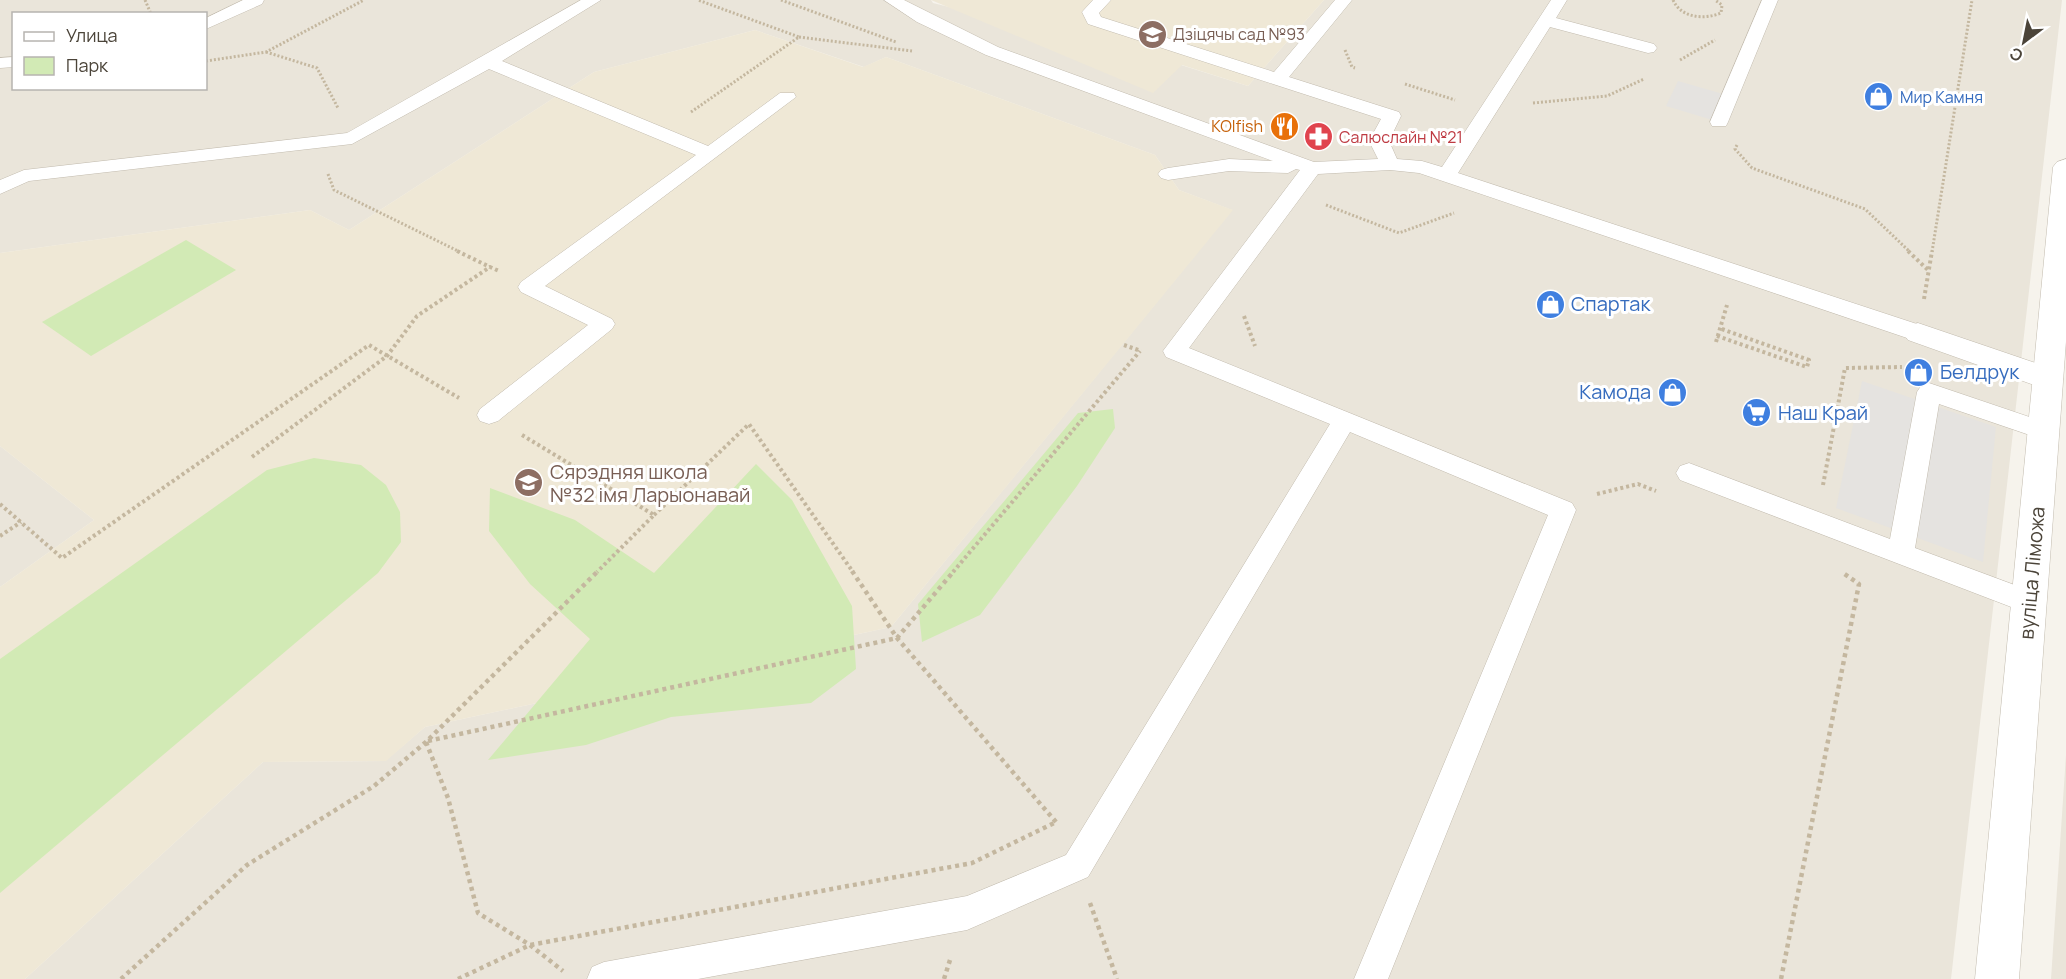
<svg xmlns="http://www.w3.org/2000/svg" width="2066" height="979" font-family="Manrope,sans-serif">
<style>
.residential{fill:#eae5da;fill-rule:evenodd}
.education{fill:#efe8d6}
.green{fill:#d2eab5}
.parking{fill:#e5e3e0}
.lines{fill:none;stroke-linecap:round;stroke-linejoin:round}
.service-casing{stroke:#c2bbae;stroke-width:1}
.minor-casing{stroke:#c2bbae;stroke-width:1}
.tertiary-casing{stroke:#c2bbae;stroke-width:1}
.path-far2{stroke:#c4b79f;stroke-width:3;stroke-dasharray:2 2;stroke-linecap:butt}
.path-far1{stroke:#c4b79f;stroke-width:4;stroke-dasharray:3 3;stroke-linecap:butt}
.path{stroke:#c4b79f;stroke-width:4.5;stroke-dasharray:4 4;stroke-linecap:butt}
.service{fill:#fff;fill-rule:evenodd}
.minor{fill:#fff;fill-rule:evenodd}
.tertiary{fill:#fff;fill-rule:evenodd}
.labels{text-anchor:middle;stroke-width:6;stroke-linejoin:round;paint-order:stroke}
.far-education-label{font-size:16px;fill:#785e54;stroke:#fff;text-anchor:start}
.far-shop-label{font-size:16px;fill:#366cbe;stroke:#fff;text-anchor:start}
.far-food-label{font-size:16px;fill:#c56008;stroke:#fff;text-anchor:end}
.far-health-label{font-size:16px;fill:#be3a42;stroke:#fff;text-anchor:start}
.shop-label{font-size:20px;fill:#366cbe;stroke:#fff;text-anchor:start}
.education-label{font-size:20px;fill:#785e54;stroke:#fff;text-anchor:start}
.street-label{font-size:20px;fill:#4b4439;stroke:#fff}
</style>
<rect width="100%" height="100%" fill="#f6f3ec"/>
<!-- residential -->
<g class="residential">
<path d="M0 0H931L933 3 1181 65 1248 86 1324 0H2062L1951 979H25L263 762 385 761 425 727 891 627 1232 210 1179 190 1155 155 886 57 864 67 755 30 594 72 349 230 310 210 0 253ZM14 14H206V88H14Z"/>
<path d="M0 446 94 520 0 587Z"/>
<path d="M2066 755V979H2051Z"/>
</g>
<!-- education -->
<g class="education">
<path d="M931 0H1324L1248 86 1182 65 1153 93Z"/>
<path d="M755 30 863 67 886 57 1155 155 1179 190 1233 210 891 627 425 727 386 761 263 762 25 979H0V587L94 520 0 446V253L310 210 349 230 594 72Z"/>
</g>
<!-- green -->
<g class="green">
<path d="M186 240 236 270 91 356 42 322Z"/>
<path d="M1113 409 1115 428 1077 486 980 615 922 642 918 604 1078 413Z"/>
<path d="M314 458 361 465 386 485 400 512 401 542 378 573 0 893V659L267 470Z"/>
<path d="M756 464 792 500 852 606 856 669 811 703 671 717 586 745 488 760 590 639 530 584 489 531 490 488 575 520 654 573Z"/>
</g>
<!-- parking -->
<g class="parking">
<path d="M1678 81 1730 96 1719 122 1666 106Z"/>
<path d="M1862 381 1996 427 1983 562 1836 508Z"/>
</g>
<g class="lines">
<defs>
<g id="service">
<path d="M243 0H264L262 4 206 29V18Z"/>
<path d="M581 0H601L502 61 708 146 780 93H794L796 97 545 286 612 319 615 324 612 329 498 421 489 424 480 421 477 415 480 409 588 325 521 292 518 287 521 282 696 155 489 69 352 144 29 181 0 194V180L24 170 347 133Z"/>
<path d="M884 0H904L998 47 1314 162 1378 159 1369 141 1381 119 1088 24 1082 12 1093 0H1111L1099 13 1101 17 1274 72 1335 0H1352L1289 77 1399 112 1401 116 1389 141 1397 159 1422 161 1442 167 1551 0H1567L1556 18 1654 44 1657 48 1654 52 1648 53 1550 27 1458 173 1926 327 1929 333 1926 339 1918 341 1910 339 1419 173 1390 170 1318 174 1189 348 1572 503 1576 510 1388 979H1354L1548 515 1350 432 1088 877 967 930 698 979H587L592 967 604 962 967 896 1066 855 1330 424 1166 357 1163 351 1300 170 1296 169 1288 173 1229 171 1168 180 1161 178 1158 174 1161 170 1168 168 1229 159 1273 161 986 55 917 22Z"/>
<path d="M1762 0H1778L1728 122 1726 126H1712L1710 122Z"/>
<path d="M14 57V67L0 68V58Z"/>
<path d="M1929 383 2053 425 2056 431 2053 437 2044 440 1939 404 1915 548 2039 594 2043 602 2039 610 2029 614 2019 610 1680 480 1676 473 1680 466 1689 463 1890 539 1917 392 1921 386Z"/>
</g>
<path id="minor" d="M1918 323 2059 371 2063 379 2059 387 2048 390 1908 340 1903 333 1908 326Z"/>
<path id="tertiary" d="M2066 159V341L2019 979H1975L2053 167 2057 162Z"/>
</defs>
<!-- service casing -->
<use href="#service" class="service-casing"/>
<!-- minor casing -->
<use href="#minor" class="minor-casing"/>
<!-- tertiary casing -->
<use href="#tertiary" class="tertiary-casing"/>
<!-- path-far2 -->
<g class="path-far2">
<path d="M145 0 151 14"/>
<path d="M781 0 896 42"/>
<path d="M1673 0C1681 18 1704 20 1721 13L1722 5 1715 0"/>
<path d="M799 37 912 51"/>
<path d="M1345 50 1352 67 1355 68"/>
<path d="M266 52 317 68 338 108"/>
<path d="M1680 60 1715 40"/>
<path d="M206 61 266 52 364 0"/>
<path d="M1405 84 1455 100"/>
<path d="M1533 103 1607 96 1644 79"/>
<path d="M691 112 799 37 698 0"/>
<path d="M1737 145 1735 149 1752 168 1865 209 1910 252"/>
<path d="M328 174 334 190 460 252"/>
<path d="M1326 205 1399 233 1454 213"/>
<path d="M1932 252 1972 0"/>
</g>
<!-- path-far1 -->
<g class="path-far1">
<path d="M457 251 490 267"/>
<path d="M1908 251 1929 271"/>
<path d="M1924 299 1932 251"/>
<path d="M1244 316 1255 346"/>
<path d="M1717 336 1807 367 1809 360 1719 328"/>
<path d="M1716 342 1727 305"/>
<path d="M1124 345 1141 351"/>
<path d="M522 435 654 515 597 572"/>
<path d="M252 457 387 356 417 316 490 267 499 271"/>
<path d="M1823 485 1845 368 1902 367"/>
<path d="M1597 494 1638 484 1656 491"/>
<path d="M0 504 62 558 369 345 459 398"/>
<path d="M654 515 749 424 853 572"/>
<path d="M0 536 21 522"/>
<path d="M953 572 1140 351"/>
</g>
<!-- path -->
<g class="path">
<path d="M852 571 897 638 1056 822"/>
<path d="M428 741 897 638 954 571"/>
<path d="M426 742 448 798 478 913 530 945 563 971"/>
<path d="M1090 903 1117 979"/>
<path d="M121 979 247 865 374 786 426 742 598 571"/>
<path d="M458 979 530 945 972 863 1054 823"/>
<path d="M944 979 950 960"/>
<path d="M1781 979 1859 584 1843 573"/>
</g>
<!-- service -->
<use href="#service" class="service"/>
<!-- minor -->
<use href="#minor" class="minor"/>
<!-- tertiary -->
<use href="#tertiary" class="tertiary"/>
</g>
<!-- icons -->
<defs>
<symbol id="school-disc" viewBox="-11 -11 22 22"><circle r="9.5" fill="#8d6e63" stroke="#fff"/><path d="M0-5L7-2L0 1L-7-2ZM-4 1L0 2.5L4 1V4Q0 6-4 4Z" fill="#fff"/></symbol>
<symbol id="shop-disc" viewBox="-11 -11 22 22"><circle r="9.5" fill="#3f7fe0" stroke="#fff"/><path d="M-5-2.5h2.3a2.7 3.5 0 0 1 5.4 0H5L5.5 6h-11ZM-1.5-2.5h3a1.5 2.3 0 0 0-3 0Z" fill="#fff"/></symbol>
<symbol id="restaurant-disc" viewBox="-11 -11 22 22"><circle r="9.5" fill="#e8710a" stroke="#fff"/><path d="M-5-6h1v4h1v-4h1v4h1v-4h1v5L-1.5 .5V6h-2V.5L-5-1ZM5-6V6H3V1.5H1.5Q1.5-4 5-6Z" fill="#fff"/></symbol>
<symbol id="pharmacy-disc" viewBox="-11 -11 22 22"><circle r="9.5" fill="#e0444e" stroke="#fff"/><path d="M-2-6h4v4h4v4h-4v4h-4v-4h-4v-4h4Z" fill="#fff"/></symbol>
<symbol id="supermarket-disc" viewBox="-11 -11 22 22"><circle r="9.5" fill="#3f7fe0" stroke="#fff"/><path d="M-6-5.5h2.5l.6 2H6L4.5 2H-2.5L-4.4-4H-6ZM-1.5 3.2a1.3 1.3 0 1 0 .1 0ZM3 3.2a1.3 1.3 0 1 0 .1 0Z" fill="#fff"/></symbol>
</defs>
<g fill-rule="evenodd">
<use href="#school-disc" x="1136" y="18" width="33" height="33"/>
<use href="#shop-disc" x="1862" y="80" width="33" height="33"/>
<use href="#restaurant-disc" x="1268" y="110" width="33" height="33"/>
<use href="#pharmacy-disc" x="1302" y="120" width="33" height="33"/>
<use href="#shop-disc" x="1534" y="288" width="33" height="33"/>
<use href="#shop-disc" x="1902" y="356" width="33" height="33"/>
<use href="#shop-disc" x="1656" y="376" width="33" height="33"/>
<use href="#supermarket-disc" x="1740" y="396" width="33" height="33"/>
<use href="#school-disc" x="512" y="466" width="33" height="33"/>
</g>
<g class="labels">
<!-- far-education labels -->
<g class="far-education-label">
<text x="1173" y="40">Дзіцячы сад №93</text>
</g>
<!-- far-shop labels -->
<g class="far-shop-label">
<text x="1900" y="103">Мир Камня</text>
</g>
<!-- far-food labels -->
<g class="far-food-label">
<text x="1263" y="132">KOIfish</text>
</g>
<!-- far-health labels -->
<g class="far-health-label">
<text x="1339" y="143">Салюслайн №21</text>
</g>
<!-- shop labels -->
<g class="shop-label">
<text x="1571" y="311">Спартак</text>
<text x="1940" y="379">Белдрук</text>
<text x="1651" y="399" text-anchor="end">Камода</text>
<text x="1778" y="420">Наш Край</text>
</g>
<!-- education labels -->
<g class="education-label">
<text x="550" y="479">Сярэдняя школа<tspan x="550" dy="23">№32 імя Ларыонавай</tspan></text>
</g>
<!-- street labels -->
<g class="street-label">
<text transform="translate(2032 573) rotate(-85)" y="7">вуліца Ліможа</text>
</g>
</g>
<!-- legend -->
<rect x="12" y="12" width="195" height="78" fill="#ffffff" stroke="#b7b4b0" stroke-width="1.5"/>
<rect x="24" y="32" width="30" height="9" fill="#ffffff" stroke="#b7b4b0" stroke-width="1.5"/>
<text x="66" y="42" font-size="18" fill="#4b4439">Улица</text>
<rect x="24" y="57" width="30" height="18" fill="#d2eab5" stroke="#b7b4b0" stroke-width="1.5"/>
<text x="66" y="72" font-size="18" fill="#4b4439">Парк</text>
<!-- north arrow -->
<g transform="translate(2024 42) rotate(212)" stroke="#ffffff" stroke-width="4.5" paint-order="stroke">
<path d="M0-4.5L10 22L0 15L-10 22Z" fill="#4b4439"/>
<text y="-9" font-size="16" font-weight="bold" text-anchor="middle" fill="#4b4439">С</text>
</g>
</svg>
